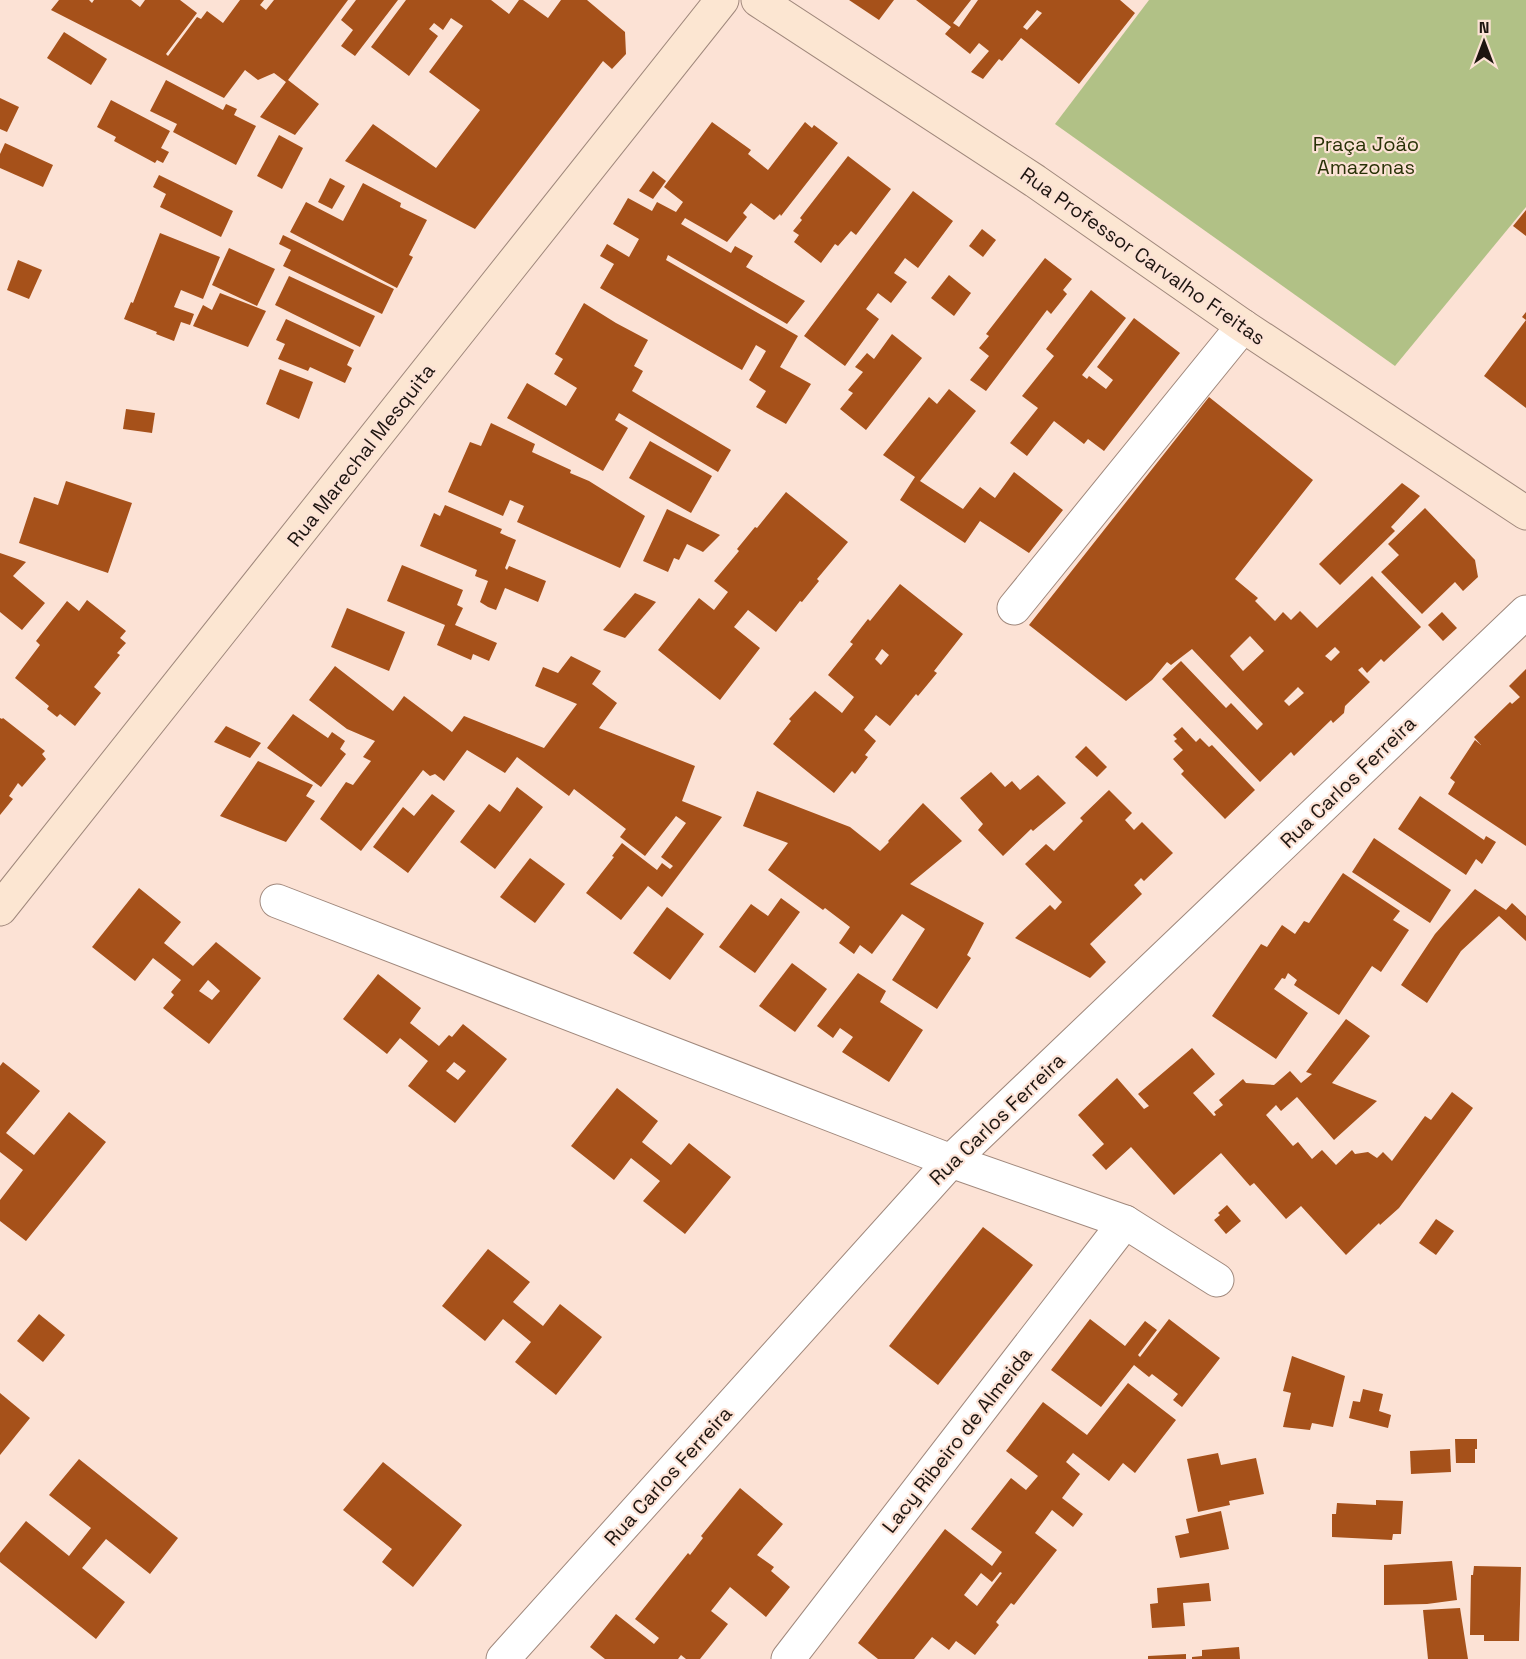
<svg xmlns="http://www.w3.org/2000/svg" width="1526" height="1659" font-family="'Space Grotesk',sans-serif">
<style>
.green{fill:#b1c186}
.building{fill:#a6511a;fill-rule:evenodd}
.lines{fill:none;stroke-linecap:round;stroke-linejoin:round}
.street-casing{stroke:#a0887c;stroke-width:35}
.secondary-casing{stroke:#a0887c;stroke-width:35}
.street{stroke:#fff;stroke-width:33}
.secondary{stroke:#fce6d2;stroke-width:33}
.labels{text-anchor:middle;stroke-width:4.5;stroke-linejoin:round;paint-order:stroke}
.park-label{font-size:20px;fill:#293207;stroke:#fce2d5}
.street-label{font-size:20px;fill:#1d1510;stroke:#fce2d5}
</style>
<rect width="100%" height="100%" fill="#fce2d5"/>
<!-- green -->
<path class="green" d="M1149 0H1526V207L1395 366 1055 124Z"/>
<!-- building -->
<g class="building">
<path d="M59 0H89L92 3 94 0H131L140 7 145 0H180L197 13 166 54 168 56 197 17 201 19 207 11 223 23 240 0H264L260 5 266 10 274 0H348L288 80 319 104 295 135 260 117 286 82 274 73 258 80 245 70 224 98 51 10Z"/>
<path d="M356 0H398L355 56 341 46 353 30 341 20Z"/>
<path d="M406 0H491L509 14 519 0H523L548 18 561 0H587L625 32 626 54 612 69 603 61 475 229 345 161 373 124 436 168 480 110 429 72 463 26 451 18 443 30 434 23 429 29 438 36 409 76 371 47Z"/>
<path d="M849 0H894L879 20Z"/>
<path d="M916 0H971L953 23 959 27 978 0H1120L1135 13 1079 84 1021 38 1002 61 999 59 983 79 971 72 989 51 979 43 970 54 945 34 951 27ZM1037 10 1042 13 1027 30 1023 27Z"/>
<path d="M64 32 107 59 91 85 47 58Z"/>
<path d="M166 80 223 110 226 104 237 109 234 115 256 126 236 165 173 132 177 124 150 111Z"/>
<path d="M0 98 19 107 7 132 0 129Z"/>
<path d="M111 100 170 131 161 148 169 152 163 163 157 160 155 163 114 141 116 137 97 127Z"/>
<path d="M712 122 751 150 748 154 768 170 805 122 812 128 814 125 838 143 781 216 780 214 774 220 751 203 743 213 747 217 727 242 685 218 681 224 731 253 735 246 753 256 746 267 805 301 787 324 668 255 666 260 798 336 780 367 811 384 786 424 756 407 766 391 749 380 766 351 756 345 742 370 600 288 614 264 600 256 607 244 629 257 639 239 613 224 628 198 652 211 657 202 676 212 683 202 664 187Z"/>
<path d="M279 135 303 148 282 189 257 176Z"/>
<path d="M5 143 53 165 43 187 0 168V154Z"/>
<path d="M848 156 891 189 856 235 851 231 838 246 835 244 821 263 794 242 799 235 793 231 802 220 800 218Z"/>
<path d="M653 171 666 181 653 199 639 191Z"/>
<path d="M159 175 233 211 221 237 160 207 166 194 153 187Z"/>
<path d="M330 178 345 186 332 209 318 202Z"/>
<path d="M363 183 401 203 400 207 427 220 409 255 413 257 397 288 290 232 306 202 343 221Z"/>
<path d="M913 191 953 221 918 268 905 258 894 273 907 282 891 303 878 293 866 309 879 319 845 366 804 336Z"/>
<path d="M1526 210V236L1513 226Z"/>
<path d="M982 229 996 240 983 257 969 246Z"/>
<path d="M160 233 220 257 203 299 181 290 174 307 194 314 190 325 181 322 174 341 156 334 157 332 124 319 131 302 133 303Z"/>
<path d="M283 235 394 289 382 314 283 266 291 250 279 244Z"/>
<path d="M229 248 275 269 257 306 212 285Z"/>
<path d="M1045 258 1072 279 1063 290 1067 294 1051 314 1047 310 986 391 970 380 989 356 979 348 989 336 986 334Z"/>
<path d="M18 260 42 270 29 299 7 290Z"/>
<path d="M949 275 971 293 954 316 931 298Z"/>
<path d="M289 276 375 316 360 347 275 305Z"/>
<path d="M1091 290 1126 318 1082 375 1087 379 1089 376 1106 389 1113 380 1097 367 1134 318 1180 353 1104 451 1088 439 1084 444 1054 421 1027 456 1010 443 1038 408 1022 396 1054 356 1046 349Z"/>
<path d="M220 293 266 311 248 347 193 326 203 305 212 310Z"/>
<path d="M584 303 616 323 648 340 634 366 643 371 632 391 731 450 718 472 619 413 615 420 628 428 603 471 507 418 527 383 566 406 577 388 554 374 563 359 555 354Z"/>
<path d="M1526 312V408L1484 376 1526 320 1522 317Z"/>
<path d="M286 319 354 350 347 365 352 368 345 383 310 367 308 371 278 359 285 344 276 340Z"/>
<path d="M892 334 922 358 866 430 840 409 853 393 848 390 863 372 855 367 867 353 874 359Z"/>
<path d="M280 369 313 382 299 419 266 404Z"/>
<path d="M949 389 976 411 920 481 963 509 980 487 995 498 1014 472 1063 510 1029 553 980 521 965 543 900 500 915 477 883 455 929 397 937 404Z"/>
<path d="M1209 397 1313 480 1235 579 1258 598 1255 601 1275 621 1283 612 1291 620 1300 611 1317 628 1372 576 1421 627 1384 662 1381 659 1367 673 1362 667 1358 670 1370 682 1345 706 1344 713 1333 723 1331 720 1294 756 1291 752 1260 782 1162 679 1181 661 1226 708 1231 703 1257 730 1263 724 1192 649 1171 665 1167 662 1152 680 1126 701 1029 625ZM1250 636 1264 651 1243 671 1230 656ZM1335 647 1340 652 1331 661 1325 656ZM1298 687 1304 693 1289 706 1284 701Z"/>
<path d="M126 409 155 413 152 433 123 429Z"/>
<path d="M491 423 535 444 532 452 571 470 570 473 589 481 645 516 620 568 517 522 524 506 510 500 503 516 448 492 470 442 481 446Z"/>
<path d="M650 441 712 476 691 513 629 478Z"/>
<path d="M66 481 132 503 108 573 19 543 34 497 58 505Z"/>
<path d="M1402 483 1420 496 1391 527 1395 531 1340 585 1319 564Z"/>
<path d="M786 492 848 542 817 579 819 581 802 602 800 601 776 632 748 610 734 627 760 648 720 700 658 650 699 598 714 610 728 592 714 581 739 551 737 549 755 527 757 528Z"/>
<path d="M445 505 502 529 500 533 516 540 505 568 507 570 509 566 546 581 538 602 505 588 496 610 488 607 480 602 488 581 475 576 477 570 420 546 434 513 440 516Z"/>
<path d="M1425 508 1475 560 1478 577 1463 591 1455 582 1422 614 1381 572 1399 555 1388 544Z"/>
<path d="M667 509 720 535 703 552 687 544 679 560 674 558 668 572 643 561Z"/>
<path d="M0 553 26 562 13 576 45 603 22 630 0 612Z"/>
<path d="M402 565 463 590 457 605 463 608 455 625 497 643 489 661 473 654 471 660 437 645 445 625 387 601Z"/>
<path d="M900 584 963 634 934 671 937 673 918 696 916 694 890 726 876 715 864 730 876 741 865 755 868 757 855 774 852 771 834 793 773 744 791 721 789 719 815 691 842 713 854 697 828 675 853 644 850 642 868 619 870 621ZM882 649 889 655 881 665 875 659Z"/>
<path d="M635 593 656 602 625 638 603 630Z"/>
<path d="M87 600 126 631 120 638 126 643 117 653 120 655 94 687 101 693 75 726 60 714 57 717 47 709 49 706 15 678 40 645 36 641 67 601 79 611Z"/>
<path d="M347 608 405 632 389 671 331 647Z"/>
<path d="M1442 612 1457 628 1443 641 1428 625Z"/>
<path d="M571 656 601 671 592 684 617 703 599 728 695 766 682 801 722 817 662 897 648 886 621 920 586 893 614 857 612 856 622 843 657 870 662 863 670 869 673 866 661 857 686 823 676 816 645 856 620 837 626 829 574 789 569 796 517 757 505 773 467 750 444 781 435 774 430 776 423 770 361 851 320 819 346 782 353 785 371 761 363 757 375 741 347 729 309 700 335 666 393 711 404 696 452 732 464 716 544 748 577 704 535 686 543 667 558 673Z"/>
<path d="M1526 669V846L1448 794 1455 782 1450 778 1475 740 1481 745 1474 737 1510 702 1512 704 1520 697 1509 686Z"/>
<path d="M293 714 328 738 332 732 345 741 340 749 346 754 321 787 267 748Z"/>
<path d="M0 718 2 719 3 718 45 751 42 754 46 759 22 787 18 783 16 786 9 796 13 799 0 815Z"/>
<path d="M226 726 261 743 250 758 214 742Z"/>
<path d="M1182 727 1196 742 1200 738 1209 747 1212 745 1255 790 1225 819 1181 774 1184 771 1173 759 1183 750 1174 741 1177 739 1173 735Z"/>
<path d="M1086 746 1107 767 1097 777 1075 757Z"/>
<path d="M258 761 313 785 306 796 315 801 286 842 220 816Z"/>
<path d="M991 772 1005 787 1012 781 1020 790 1038 775 1066 803 1033 831 1031 829 1003 856 978 830 983 824 960 798Z"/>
<path d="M517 787 543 807 495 869 460 842 489 804 500 812Z"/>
<path d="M1109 790 1132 813 1125 820 1134 830 1142 822 1173 853 1144 881 1141 878 1134 885 1142 894 1090 944 1106 962 1090 978 1015 938 1050 905 1055 910 1062 902 1025 864 1046 844 1054 851 1083 821 1080 818Z"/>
<path d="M757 791 850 827 880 851 889 842 888 841 923 803 962 841 910 884 984 923 967 955 971 958 937 1009 892 980 925 929 902 914 872 954 860 945 854 954 839 943 850 927 825 908 823 910 768 870 788 843 743 826Z"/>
<path d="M432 794 455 811 408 873 373 847 403 807 414 816Z"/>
<path d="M1420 796 1484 840 1486 836 1496 842 1482 864 1476 859 1466 875 1398 829Z"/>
<path d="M1374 838 1451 890 1430 923 1352 872Z"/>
<path d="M530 858 565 884 535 923 500 897Z"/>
<path d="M1343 873 1400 911 1393 920 1409 930 1381 972 1372 966 1339 1015 1294 985 1297 980 1288 973 1285 979 1282 978 1274 989 1308 1013 1276 1059 1212 1016 1261 944 1267 947 1282 925 1295 934 1304 921 1309 923Z"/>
<path d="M139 888 181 922 164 943 193 966 216 942 261 978 209 1044 163 1008 174 995 171 992 181 980 153 958 135 981 92 947ZM208 980 220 991 212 1000 199 991Z"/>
<path d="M1475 889 1506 910 1512 903 1526 916V941L1499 916 1461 951 1427 1003 1401 985 1435 934Z"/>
<path d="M781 898 800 912 755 973 719 947 751 904 768 916Z"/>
<path d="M667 907 704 934 670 980 633 953Z"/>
<path d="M792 963 827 989 795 1032 759 1006Z"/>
<path d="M858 973 886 991 880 1002 923 1030 889 1082 842 1052 853 1037 840 1028 833 1038 817 1026Z"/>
<path d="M378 974 421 1008 410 1023 439 1046 449 1035 452 1037 463 1024 507 1059 455 1123 408 1086 428 1061 400 1038 387 1054 343 1019ZM454 1062 466 1071 458 1080 446 1071Z"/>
<path d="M1346 1019 1370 1036 1332 1083 1377 1101 1334 1140 1297 1097 1281 1111 1276 1105 1266 1115 1293 1146 1298 1142 1312 1159 1322 1150 1336 1165 1352 1150 1355 1154 1368 1152 1377 1158 1383 1152 1392 1161 1425 1116 1431 1120 1452 1092 1473 1108 1399 1208 1380 1225 1379 1223 1346 1255 1301 1206 1286 1219 1254 1183 1250 1186 1221 1153 1174 1195 1131 1147 1106 1170 1092 1155 1104 1144 1078 1115 1117 1078 1144 1109 1149 1106 1138 1094 1192 1048 1215 1074 1193 1093 1214 1116 1216 1115 1214 1112 1223 1105 1219 1100 1243 1079 1246 1083 1274 1085 1290 1071 1301 1083 1312 1074 1306 1072Z"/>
<path d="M3 1062 40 1091 6 1133 34 1155 69 1112 106 1142 26 1241 0 1221V1200L23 1170 0 1152V1066Z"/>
<path d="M617 1088 658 1121 642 1142 671 1165 689 1143 731 1177 685 1234 643 1201 660 1181 631 1158 614 1180 571 1146Z"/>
<path d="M1227 1205 1241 1221 1226 1234 1214 1220 1220 1215 1218 1213Z"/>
<path d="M1436 1219 1454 1231 1436 1255 1419 1243Z"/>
<path d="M983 1227 1033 1265 938 1385 889 1346Z"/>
<path d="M488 1249 530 1282 513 1302 543 1326 560 1304 602 1337 556 1395 515 1362 531 1342 503 1319 485 1341 442 1306Z"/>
<path d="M39 1314 65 1335 43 1362 17 1341Z"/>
<path d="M1090 1319 1125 1346 1145 1321 1157 1330 1138 1355 1140 1357 1169 1319 1220 1358 1182 1407 1173 1400 1178 1394 1152 1374 1149 1377 1134 1365 1101 1407 1051 1370Z"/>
<path d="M1292 1356 1345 1376 1333 1427 1312 1423 1310 1430 1283 1427 1291 1393 1283 1391Z"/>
<path d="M1128 1383 1176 1420 1135 1473 1123 1463 1109 1481 1073 1453 1066 1462 1080 1474 1062 1498 1083 1514 1073 1527 1052 1510 1035 1533 1057 1550 1014 1605 1011 1603 996 1622 999 1625 975 1655 956 1641 949 1650 932 1637 914 1659H878L858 1643 945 1529 992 1566 1002 1552 971 1529 1011 1478 1026 1490 1038 1476 1006 1451 1043 1402 1087 1435ZM1000 1572 1002 1573 977 1606 964 1595 981 1573 992 1582Z"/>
<path d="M1363 1389 1383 1394 1379 1411 1391 1415 1388 1428 1349 1418 1353 1401 1360 1402Z"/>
<path d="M0 1393 30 1418 0 1455Z"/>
<path d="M1455 1439H1477V1449H1475V1463H1456Z"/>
<path d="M1450 1449 1451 1472 1411 1474 1410 1451Z"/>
<path d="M1218 1453 1221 1465 1256 1458 1264 1494 1229 1501 1230 1505 1198 1512 1187 1459Z"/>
<path d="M79 1459 178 1538 150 1574 106 1539 82 1568 125 1602 96 1639 0 1562V1553L26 1521 69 1556 91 1528 49 1495Z"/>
<path d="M383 1462 462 1525 413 1587 382 1562 392 1549 343 1510Z"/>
<path d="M740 1488 783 1524 757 1555 774 1567 771 1571 790 1587 766 1617 730 1587 711 1611 728 1624 700 1659H686L681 1655 678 1659H605L590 1647 616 1614 654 1644 659 1638 635 1619 688 1553 690 1555 703 1538 701 1536Z"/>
<path d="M1376 1500 1403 1501 1401 1534H1393L1392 1540 1332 1537V1514H1336L1337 1503 1376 1505Z"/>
<path d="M1221 1511 1229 1549 1180 1558 1175 1536 1189 1533 1186 1519Z"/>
<path d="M1452 1561 1457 1600 1427 1604 1384 1605V1565Z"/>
<path d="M1474 1566 1521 1567 1519 1641H1484V1635H1470L1471 1575H1473Z"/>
<path d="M1209 1583 1211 1601 1183 1603 1185 1626 1152 1628 1150 1604 1158 1603 1157 1588Z"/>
<path d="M1460 1608 1468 1659H1428L1423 1610Z"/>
<path d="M1239 1647 1240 1659H1192V1657L1202 1656V1650Z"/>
<path d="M1186 1654V1659H1148V1656Z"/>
</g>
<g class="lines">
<defs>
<g id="street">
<path d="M1014 608 1243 326"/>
<path d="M277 901 951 1161 1125 1222 1217 1280"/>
<path d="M503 1659 951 1161 1526 612"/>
<path d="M788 1659 1125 1222"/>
</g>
<g id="secondary">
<path d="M758 0 1035 181 1243 326 1526 513"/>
<path d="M0 909 722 0"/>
</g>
</defs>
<!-- street casing -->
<use href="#street" class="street-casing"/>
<!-- secondary casing -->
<use href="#secondary" class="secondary-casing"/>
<!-- street -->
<use href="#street" class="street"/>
<!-- secondary -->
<use href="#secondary" class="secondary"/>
</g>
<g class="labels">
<!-- park labels -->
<g class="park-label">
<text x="1366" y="151">Praça João<tspan x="1366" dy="23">Amazonas</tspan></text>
</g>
<!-- street labels -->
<g class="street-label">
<text transform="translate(1143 256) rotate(35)" y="7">Rua Professor Carvalho Freitas</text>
<text transform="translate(361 455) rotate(-52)" y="7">Rua Marechal Mesquita</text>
<text transform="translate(1348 782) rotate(-44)" y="7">Rua Carlos Ferreira</text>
<text transform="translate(997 1119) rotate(-44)" y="7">Rua Carlos Ferreira</text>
<text transform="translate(957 1440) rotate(-52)" y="7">Lacy Ribeiro de Almeida</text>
<text transform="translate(668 1476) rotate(-48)" y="7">Rua Carlos Ferreira</text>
</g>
</g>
<!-- north arrow -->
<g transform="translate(1484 42)" stroke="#fce2d5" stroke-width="4.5" paint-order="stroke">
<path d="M0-4.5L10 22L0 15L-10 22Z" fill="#1d1510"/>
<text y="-9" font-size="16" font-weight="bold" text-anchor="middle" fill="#1d1510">N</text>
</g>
</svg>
